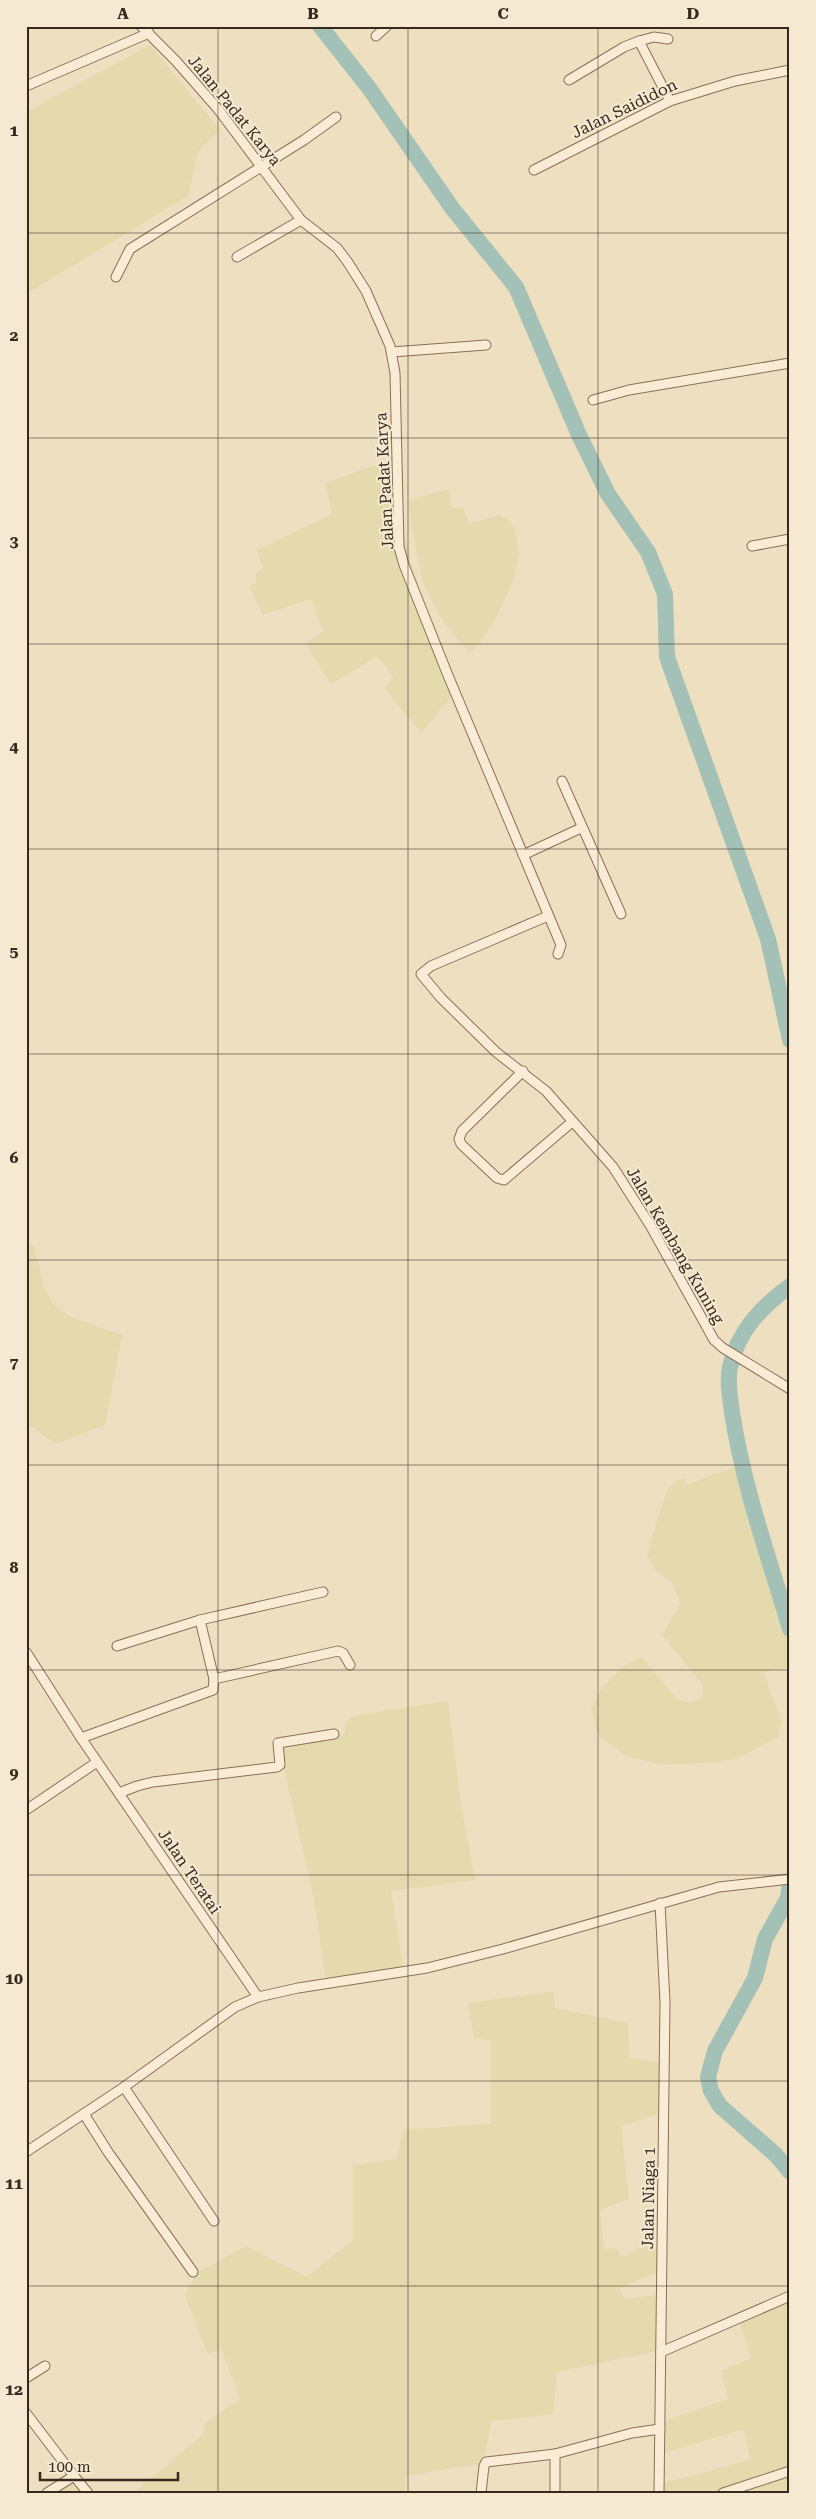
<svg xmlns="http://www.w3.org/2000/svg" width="816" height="2519" font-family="'Roboto Serif',serif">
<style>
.farmland{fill:#e5d9ae}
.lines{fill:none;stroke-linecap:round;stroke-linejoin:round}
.river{stroke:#a4c1b7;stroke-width:16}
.minor-casing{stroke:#896f58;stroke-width:11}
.minor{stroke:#faecd4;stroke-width:9}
.grid{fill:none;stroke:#38281d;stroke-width:1;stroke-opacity:0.55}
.labels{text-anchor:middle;stroke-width:4;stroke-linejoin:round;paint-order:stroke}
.street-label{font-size:16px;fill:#38281d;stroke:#f6e9d1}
.neatline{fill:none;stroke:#38281d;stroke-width:2}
.grid-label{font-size:16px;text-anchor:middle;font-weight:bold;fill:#38281d}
</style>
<rect width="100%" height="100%" fill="#efdfc1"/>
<!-- farmland -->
<g class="farmland">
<path d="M150 45 219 129 198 152 188 196 26 294V112Z"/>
<path d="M398 457 402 524 417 586 459 687 421 733 385 689 394 677 377 656 331 684 306 644 323 631 311 599 263 615 249 586 256 583V573L263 568 257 550 332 514 325 483Z"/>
<path d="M449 489 452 508 464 509 469 524 499 515 508 519 515 530 519 554 514 578 498 614 483 639 469 653 441 618 423 583 411 523 409 500Z"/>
<path d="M26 1242 34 1246 44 1287 54 1305 71 1317 122 1335 105 1425 56 1444 34 1428 26 1425Z"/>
<path d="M734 1467 754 1524 763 1568 785 1622 790 1649 786 1668 763 1672 782 1722 778 1737 737 1759 714 1762 663 1765 627 1756 599 1737 591 1710 602 1688 624 1666 641 1657 677 1699 690 1703 703 1696 702 1684 662 1635 681 1603 672 1582 656 1571 647 1554 661 1508 669 1488 675 1481 685 1479 686 1485Z"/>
<path d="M448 1701 461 1805 475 1880 391 1891 404 1972 327 1986 314 1899 279 1746 344 1735 346 1721 353 1716Z"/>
<path d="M554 1991 555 2008 628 2023 629 2058 662 2063 660 2114 621 2126 629 2199 600 2210 604 2249 616 2248 623 2257 654 2240 659 2271 619 2289 625 2299 658 2295 657 2351 557 2372 553 2414 491 2421 484 2463 405 2476V2493H133L203 2435 205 2423 240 2399 222 2350 209 2353 206 2351 185 2295 197 2273 246 2246 307 2277 353 2240V2165L397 2159 403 2130 491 2124V2040L474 2038 468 2003Z"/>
<path d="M790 2295V2493H659V2484L750 2460 744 2429 664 2453V2421L728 2399 721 2371 751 2358 738 2318Z"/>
<path d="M71 2470 77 2474 93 2493H41Z"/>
</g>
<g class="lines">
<!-- river -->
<g class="river">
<path d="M320 26 369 88 452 208 516 287 579 435 608 494 648 552 665 594 667 657 768 939 790 1040"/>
<path d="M790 1286C761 1307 738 1331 730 1367 727 1380 730 1398 732 1412 743 1486 769 1558 790 1629"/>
<path d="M790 1881 788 1898 765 1939 755 1978 715 2051 708 2077 711 2091 720 2106 776 2155 790 2172"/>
</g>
<defs>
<g id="minor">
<path d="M141 26 175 60 218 109 301 220 337 248 347 261 366 291 390 346 395 373 399 547 404 565 447 673 561 945 558 954"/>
<path d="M376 36 387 26"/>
<path d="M639 41 654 37 668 39"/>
<path d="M569 80 624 47 639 41 670 101"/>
<path d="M26 86 149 33"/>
<path d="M534 170 670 101 735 81 790 70"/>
<path d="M237 257 301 220"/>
<path d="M116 277 130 249 304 140 336 117"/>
<path d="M392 352 486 345"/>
<path d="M593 400 629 390 790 363"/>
<path d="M752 546 790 539"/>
<path d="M562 781 621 914"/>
<path d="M523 855 581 828"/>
<path d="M548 916 431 966 421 974 441 998 496 1052 546 1091 613 1167 650 1225 714 1340 723 1348 790 1389"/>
<path d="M523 1071 462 1131 459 1139 461 1144 497 1178 504 1180 572 1122"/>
<path d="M200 1620 323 1592"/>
<path d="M26 1652 81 1738 258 1997"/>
<path d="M214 1679 338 1651 343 1653 350 1665"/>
<path d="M81 1738 213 1690 214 1679 200 1620 117 1646"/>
<path d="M119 1793 137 1786 153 1782 277 1767 280 1765 278 1743 334 1734"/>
<path d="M26 1810 97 1762"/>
<path d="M124 2087 214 2221"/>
<path d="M84 2114 108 2152 193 2272"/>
<path d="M26 2152 124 2087 235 2007 258 1997 298 1988 427 1968 503 1949 719 1887 790 1879"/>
<path d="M661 2352 790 2296"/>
<path d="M26 2378 45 2366"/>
<path d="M26 2413 74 2476"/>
<path d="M47 2493 74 2476 88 2493"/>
<path d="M481 2493 484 2466 486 2462 555 2454"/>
<path d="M555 2493V2454L632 2433 660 2429"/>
<path d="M659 2493 665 2002 660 1903"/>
<path d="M723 2493 790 2471"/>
</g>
</defs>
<!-- minor casing -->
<use href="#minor" class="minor-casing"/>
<!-- minor -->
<use href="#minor" class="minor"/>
</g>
<!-- grid -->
<path class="grid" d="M218 26V2493M408 26V2493M598 26V2493M26 233H790M26 438H790M26 644H790M26 849H790M26 1054H790M26 1260H790M26 1465H790M26 1670H790M26 1875H790M26 2081H790M26 2286H790"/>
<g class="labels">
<!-- street labels -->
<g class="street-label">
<text transform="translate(624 108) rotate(-26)" y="6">Jalan Saididon</text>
<text transform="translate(235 110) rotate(51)" y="6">Jalan Padat Karya</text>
<text transform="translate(384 481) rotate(-93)" y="6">Jalan Padat Karya</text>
<text transform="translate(676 1245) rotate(60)" y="6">Jalan Kembang Kuning</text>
<text transform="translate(190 1871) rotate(56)" y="6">Jalan Teratai</text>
<text transform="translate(648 2198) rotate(-89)" y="6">Jalan Niaga 1</text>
</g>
</g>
<!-- border -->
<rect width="816" height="2519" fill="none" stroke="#f6e9d1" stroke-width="55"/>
<!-- scale -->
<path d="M40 2472v8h138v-8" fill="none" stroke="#38281d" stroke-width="2.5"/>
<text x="48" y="2472" font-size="15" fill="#38281d" stroke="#f6e9d1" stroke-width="4" paint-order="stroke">100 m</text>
<rect x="28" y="28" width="760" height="2464" class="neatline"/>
<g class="grid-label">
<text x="123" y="19">A</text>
<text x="313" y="19">B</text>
<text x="503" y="19">C</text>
<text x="693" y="19">D</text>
<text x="14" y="136">1</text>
<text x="14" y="341">2</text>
<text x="14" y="547">3</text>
<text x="14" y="752">4</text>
<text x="14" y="957">5</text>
<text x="14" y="1163">6</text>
<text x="14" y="1368">7</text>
<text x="14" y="1573">8</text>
<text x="14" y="1779">9</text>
<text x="14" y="1984">10</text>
<text x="14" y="2189">11</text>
<text x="14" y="2395">12</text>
</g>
</svg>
